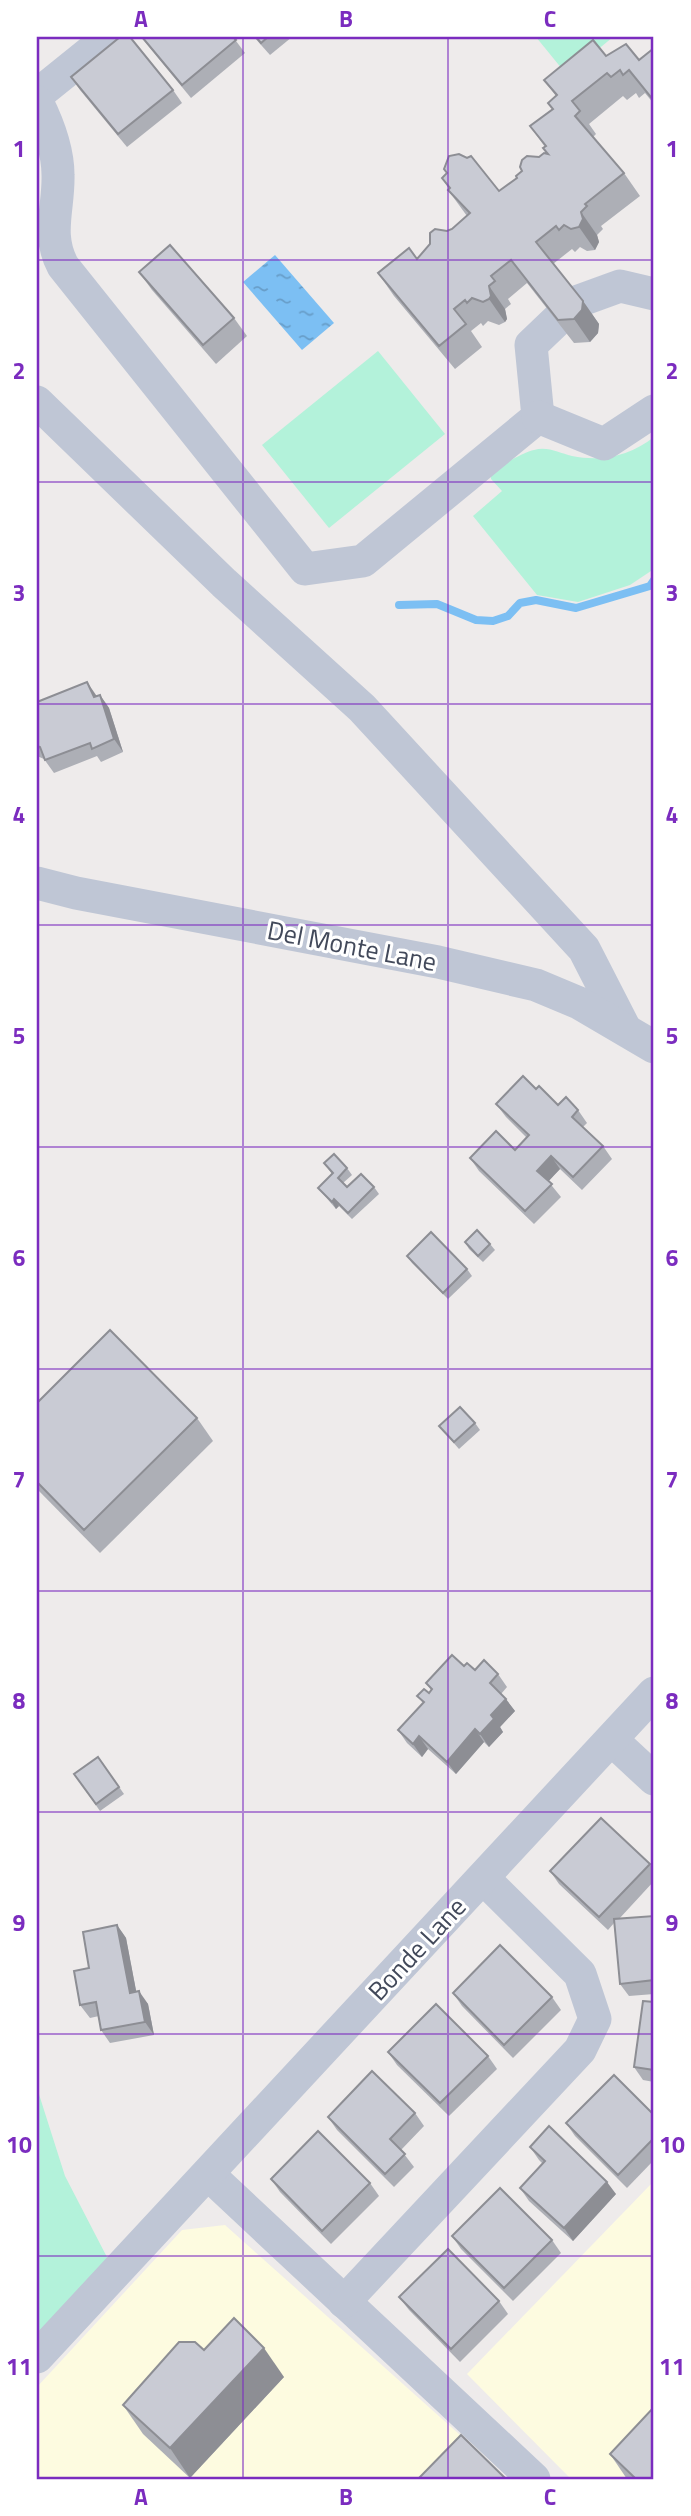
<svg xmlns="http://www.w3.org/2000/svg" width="691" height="2516" font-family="'Titillium Web',sans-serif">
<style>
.commercial{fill:#fdfbe0}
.green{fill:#b3f2da}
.water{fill:url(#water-ripples)}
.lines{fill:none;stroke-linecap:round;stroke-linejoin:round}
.stream{stroke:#7cbff3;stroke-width:8}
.minor{stroke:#bfc6d5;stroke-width:33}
.wall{fill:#adafb6}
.shaded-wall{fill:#8d8e94}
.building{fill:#c9cbd4;stroke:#8d8e94;stroke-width:2}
.grid{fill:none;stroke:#7b2cbf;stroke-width:2;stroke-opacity:0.55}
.labels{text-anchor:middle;stroke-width:6;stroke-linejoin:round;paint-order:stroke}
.street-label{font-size:26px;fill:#42495a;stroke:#fff}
.neatline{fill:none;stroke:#7b2cbf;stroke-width:2.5}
.grid-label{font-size:23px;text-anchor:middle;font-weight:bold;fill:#7b2cbf}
</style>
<defs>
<pattern id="water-ripples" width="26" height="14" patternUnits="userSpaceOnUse" patternTransform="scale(1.75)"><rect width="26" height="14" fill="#7cbff3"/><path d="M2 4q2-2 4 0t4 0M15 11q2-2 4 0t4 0" fill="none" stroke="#679dc8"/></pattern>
</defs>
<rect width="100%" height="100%" fill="#eeebeb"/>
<!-- commercial -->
<g class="commercial">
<path d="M654 2181V2479H571L467 2374Z"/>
<path d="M225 2225 459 2434 507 2479H37V2387L182 2230Z"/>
</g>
<!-- green -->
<g class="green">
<path d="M536 37H613L567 75Z"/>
<path d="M378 351 445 434 329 528 262 445Z"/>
<path d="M654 437V569L630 585 578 602 537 595 473 516 502 491 491 479V473C499 466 524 452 534 450 548 446 559 453 572 456 602 462 630 456 654 437Z"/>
<path d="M37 2088 65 2176 110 2263 37 2336Z"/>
</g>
<!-- water -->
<path class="water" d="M275 255 334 323 302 350 243 282Z"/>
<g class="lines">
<!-- stream -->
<path class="stream" d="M399 605 437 604 476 620 493 621 508 616 520 603 536 600 576 608 650 586 654 580"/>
<!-- minor -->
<g class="minor">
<path d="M37 95 109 37"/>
<path d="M37 102C48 124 58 151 58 175 59 209 46 234 63 266L305 569 363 561 538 417 531 345 576 302 620 286 654 294"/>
<path d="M37 402 224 583 362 708 584 949 624 1027"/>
<path d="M538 417 604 444 654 411"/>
<path d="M37 883 76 893 438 962 536 985 579 1003 654 1047"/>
<path d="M612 1740 654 1779"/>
<path d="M208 2174 534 2479"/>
<path d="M344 2302 580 2050 595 2019 580 1974 483 1878"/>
<path d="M37 2357 654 1693"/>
</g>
</g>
<!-- wall -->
<g class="wall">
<path d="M141 37H233L245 53 191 98Z"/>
<path d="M254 37H292L270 55Z"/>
<path d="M654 48V104L645 93 639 98 636 93 627 100 623 96 589 124 596 134 593 137 624 173 640 196 601 226 603 229 597 235 599 242 595 250 587 251 580 247 575 252 572 249 553 264 583 301 599 324 598 333 590 342 574 343 527 283 508 299 511 304 505 309 507 319 505 322 499 325 488 321 483 326 481 323 471 331 482 347 455 369 394 296 378 273 417 259 447 231 452 229 467 216 448 190 449 189 442 178 499 191 517 178 539 157 547 154 545 147 530 126 552 109 556 96 544 80 606 56 639 60Z"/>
<path d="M71 77 173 90 182 103 127 147 80 90Z"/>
<path d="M139 272 234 318 247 336 216 364 152 290Z"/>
<path d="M100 695 109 708 123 752 101 762 97 756 54 773 44 759 37 756V702Z"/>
<path d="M536 1089 558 1105 578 1110 587 1123 583 1127 603 1146 612 1159 582 1190 560 1169 548 1181 561 1197 534 1224 479 1171 470 1158 515 1150 527 1138 506 1117 496 1104Z"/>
<path d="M324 1163 347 1168 352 1175 343 1183 347 1187H374L379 1194 352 1219 339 1206 336 1209 318 1188 332 1174Z"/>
<path d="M465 1242 490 1244 495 1250 483 1262 469 1249Z"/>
<path d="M407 1256 467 1269 472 1276 448 1299 412 1263Z"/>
<path d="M37 1403 197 1418 213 1441 100 1553 37 1489Z"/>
<path d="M475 1423 480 1430 459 1449 439 1426Z"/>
<path d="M464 1666 475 1670 498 1674 507 1687 501 1694 515 1711 500 1727 503 1732 489 1747 484 1742 456 1774 428 1749 422 1757 407 1743 398 1730 423 1703 417 1696 429 1693 431 1690 426 1683Z"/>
<path d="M98 1757 124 1794 100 1811 74 1774Z"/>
<path d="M650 1864 654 1870V1881L619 1919 654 1916V1994L629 1996 620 1984 614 1923 608 1930 559 1884 550 1871Z"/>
<path d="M117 1925 126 1938 136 1991 148 2004 154 2035 110 2043 101 2030 99 2016 90 2018 80 2005 89 1968Z"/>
<path d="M453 1993 552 1997 561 2010 513 2058 462 2006Z"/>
<path d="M654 2002V2082L643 2080 634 2067Z"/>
<path d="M388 2052 488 2056 497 2069 449 2116 397 2065Z"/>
<path d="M415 2113 424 2126 401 2150 414 2167 394 2187 337 2130 328 2117Z"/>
<path d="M654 2115V2160L627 2188 575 2136 566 2123Z"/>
<path d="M530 2147 616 2194 573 2241 529 2201 520 2188 543 2164 539 2160Z"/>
<path d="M271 2179 370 2183 379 2196 331 2244 280 2192Z"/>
<path d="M452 2236 552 2240 561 2253 513 2301 461 2249Z"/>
<path d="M399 2297 499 2301 508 2314 460 2362 409 2310Z"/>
<path d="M204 2350 284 2377 190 2478 143 2434 123 2405Z"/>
<path d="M610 2454 654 2479H627Z"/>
</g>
<!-- shaded-wall -->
<g class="shaded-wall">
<path d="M581 212 597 235 599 242 595 250 579 227Z"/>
<path d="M489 286 505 309 507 319 505 322 489 299Z"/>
<path d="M583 301 599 324 598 333 590 342 574 319Z"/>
<path d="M87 682 96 695 104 710 94 697Z"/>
<path d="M100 695 109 708 123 752 114 739Z"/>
<path d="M551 1156 560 1169 546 1184 537 1171Z"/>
<path d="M334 1199 339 1206 336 1209 332 1202Z"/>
<path d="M506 1699 515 1711 500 1727 503 1732 489 1747 480 1734 491 1715Z"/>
<path d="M475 1729 484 1742 456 1774 447 1762Z"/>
<path d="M419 1736 428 1749 422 1757 413 1744Z"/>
<path d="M117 1925 126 1938 139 2006 130 1993Z"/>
<path d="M139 1991 148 2004 154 2035 145 2022Z"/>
<path d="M607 2182 616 2194 573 2241 564 2228Z"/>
<path d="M264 2348 284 2377 190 2478 170 2448Z"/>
</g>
<!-- building -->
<g class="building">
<path d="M120 37H130L173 90 118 134 71 77Z"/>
<path d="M142 37H233L236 40 182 85Z"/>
<path d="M256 37H268L261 43Z"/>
<path d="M593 40 606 56 626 44 639 60 654 48V101L629 70 623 75 620 70 611 77 607 73 572 101 580 111 575 116 624 173 585 204 587 206 581 212 583 219 579 227 571 229 564 225 559 230 556 226 536 242 583 301 582 310 574 319 558 320 511 260 491 276 495 281 489 286 491 296 489 299 483 302 472 298 467 303 465 300 454 309 466 324 439 346 378 273 409 248 417 259 430 244V233L435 229 447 231 452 229 470 213 448 190 450 188 442 178 447 173 444 169 449 156 459 154 467 158 471 156 499 191 517 178 516 176 522 171 520 167 522 160 527 156 539 157 544 153 548 154 543 148 546 146 530 126 553 109 548 103 557 95 544 80Z"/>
<path d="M170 245 234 318 203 345 139 272Z"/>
<path d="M87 682 94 697 100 695 114 739 92 749 90 743 45 760 40 747 37 746V702Z"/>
<path d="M523 1076 536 1089 539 1086 558 1105 566 1097 578 1110 572 1117 603 1146 573 1177 551 1156 537 1171 552 1184 525 1211 470 1158 496 1131 515 1150 529 1135 496 1104Z"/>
<path d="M334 1154 347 1168 338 1178 347 1187 361 1174 374 1187 348 1213 334 1199 332 1202 318 1188 333 1173 324 1163Z"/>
<path d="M477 1230 490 1244 478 1256 465 1242Z"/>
<path d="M431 1232 467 1269 443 1293 407 1256Z"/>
<path d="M110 1330 197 1418 84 1530 37 1482V1403Z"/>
<path d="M460 1407 475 1423 454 1442 439 1426Z"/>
<path d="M452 1655 464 1666 467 1663 475 1670 484 1660 498 1674 490 1683 506 1699 491 1715 494 1719 480 1734 475 1729 447 1762 419 1736 413 1744 398 1730 424 1702 417 1696 424 1689 429 1693 432 1689 426 1683Z"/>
<path d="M98 1757 119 1787 96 1804 74 1774Z"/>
<path d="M601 1818 650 1864 599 1917 550 1871Z"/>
<path d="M654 1916V1980L620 1984 614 1919Z"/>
<path d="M117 1925 130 1993 139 1991 145 2022 101 2030 96 2002 80 2005 74 1971 89 1968 83 1932Z"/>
<path d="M500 1945 552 1997 504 2045 453 1993Z"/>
<path d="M643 2001 654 2002V2070L634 2067Z"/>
<path d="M436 2004 488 2056 440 2103 388 2052Z"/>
<path d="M372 2071 415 2113 390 2139 405 2154 385 2174 328 2117Z"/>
<path d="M614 2075 654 2115V2138L618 2175 566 2123Z"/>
<path d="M549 2126 607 2182 564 2228 520 2188 545 2161 530 2147Z"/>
<path d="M318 2131 370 2183 322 2231 271 2179Z"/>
<path d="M500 2188 552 2240 504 2288 452 2236Z"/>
<path d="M448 2249 499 2301 451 2349 399 2297Z"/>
<path d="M234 2318 264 2348 170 2448 123 2405 179 2342H195L204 2350Z"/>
<path d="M654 2407V2479H636L610 2454Z"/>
<path d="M461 2435 506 2479H418Z"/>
</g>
<!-- grid -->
<path class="grid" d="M243 37V2479M448 37V2479M37 260H654M37 482H654M37 704H654M37 925H654M37 1147H654M37 1369H654M37 1591H654M37 1812H654M37 2034H654M37 2256H654"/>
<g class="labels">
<!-- street labels -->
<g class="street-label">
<text transform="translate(352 946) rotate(11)" y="9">Del Monte Lane</text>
<text transform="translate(417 1949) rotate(-47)" y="9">Bonde Lane</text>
</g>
</g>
<!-- border -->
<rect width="691" height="2516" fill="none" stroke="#ffffff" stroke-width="77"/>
<rect x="38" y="38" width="614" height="2440" class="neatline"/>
<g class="grid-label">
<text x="141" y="27">A</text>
<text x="346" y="27">B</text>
<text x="550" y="27">C</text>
<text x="19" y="157">1</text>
<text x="672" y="157">1</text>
<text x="19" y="379">2</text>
<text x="672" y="379">2</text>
<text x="19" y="601">3</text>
<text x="672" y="601">3</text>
<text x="19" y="823">4</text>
<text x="672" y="823">4</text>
<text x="19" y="1044">5</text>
<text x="672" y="1044">5</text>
<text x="19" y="1266">6</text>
<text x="672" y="1266">6</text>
<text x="19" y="1488">7</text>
<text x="672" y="1488">7</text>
<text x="19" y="1709">8</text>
<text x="672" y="1709">8</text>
<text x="19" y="1931">9</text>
<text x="672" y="1931">9</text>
<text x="19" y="2153">10</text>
<text x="672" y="2153">10</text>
<text x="19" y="2375">11</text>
<text x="672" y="2375">11</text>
<text x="141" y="2505">A</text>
<text x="346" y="2505">B</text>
<text x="550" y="2505">C</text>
</g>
</svg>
